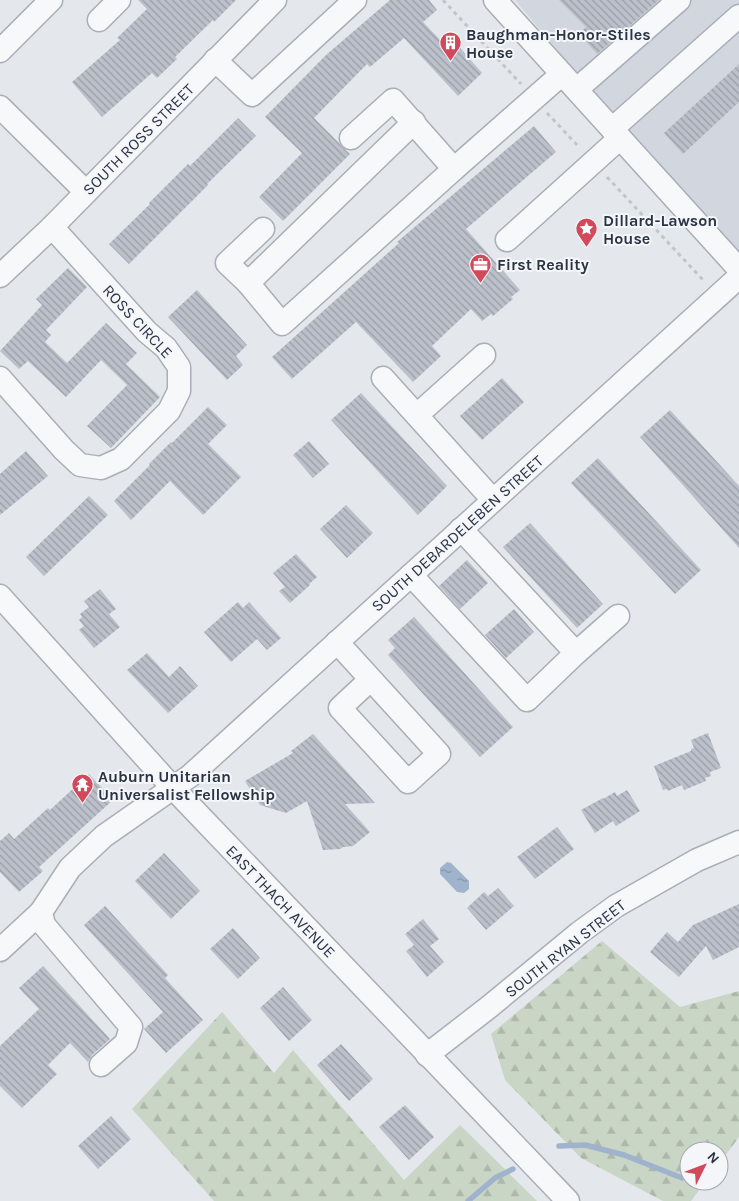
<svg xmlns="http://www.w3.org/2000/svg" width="739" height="1201" font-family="Karla,sans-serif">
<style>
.built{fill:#d2d6de}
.forest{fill:url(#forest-firs)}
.water{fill:url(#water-ripples)}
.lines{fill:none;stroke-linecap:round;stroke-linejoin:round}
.stream{stroke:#9fb4cc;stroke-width:5.5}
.building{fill:url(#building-back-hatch)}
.minor-casing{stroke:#a9aeb7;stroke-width:25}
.path{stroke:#c2c5cb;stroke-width:3;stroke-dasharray:4 4;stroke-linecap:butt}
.minor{stroke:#f7f8fa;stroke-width:22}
.labels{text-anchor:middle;stroke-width:4;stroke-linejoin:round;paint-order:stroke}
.poi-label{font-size:16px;font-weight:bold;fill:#2b3445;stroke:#f4f6f9;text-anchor:start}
.street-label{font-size:16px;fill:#2b3445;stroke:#f4f6f9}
</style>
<defs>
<pattern id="forest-firs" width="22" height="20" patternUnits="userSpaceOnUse" patternTransform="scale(1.25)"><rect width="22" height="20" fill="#c9d6c5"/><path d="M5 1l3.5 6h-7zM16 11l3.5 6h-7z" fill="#adb8ab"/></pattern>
<pattern id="water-ripples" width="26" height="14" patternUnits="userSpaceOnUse" patternTransform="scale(1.25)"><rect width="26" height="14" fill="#9fb4cc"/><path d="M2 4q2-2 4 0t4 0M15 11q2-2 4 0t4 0" fill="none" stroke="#8293a7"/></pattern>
<pattern id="building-back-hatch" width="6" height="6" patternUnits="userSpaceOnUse" patternTransform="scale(1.25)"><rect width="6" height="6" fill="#bbc0ca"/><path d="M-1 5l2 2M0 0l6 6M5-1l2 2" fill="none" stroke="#989da6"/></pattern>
</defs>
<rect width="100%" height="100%" fill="#e4e7ec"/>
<!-- built -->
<path class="built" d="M515 0H739V269Z"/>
<!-- forest -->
<g class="forest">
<path d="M602 941 680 1007 739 991V1137L719 1164V1151H689V1181H706L691 1201H663L581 1158 505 1080 491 1034Z"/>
<path d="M222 1012 274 1073 293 1050 404 1180 460 1125 537 1201H214L132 1109Z"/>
</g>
<!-- water -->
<path class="water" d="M447 862 451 863 469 881V889L464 893 457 892 440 874V868Z"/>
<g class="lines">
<!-- stream -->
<g class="stream">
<path d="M559 1146 585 1145 624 1155 682 1178"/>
<path d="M468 1201 495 1178 513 1169"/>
</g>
</g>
<!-- building -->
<g class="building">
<path d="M138 0H236L214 22 213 20 175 57 177 59 157 78 152 73 102 117 72 82 120 40 117 38 147 9Z"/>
<path d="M390 0H429L437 10 423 22 444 44 458 43 461 49 482 73 458 96 404 38 370 67 367 64 314 118 339 143 342 147 350 154 283 221 259 197 302 153 265 117 326 55Z"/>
<path d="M559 0H659L597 54 579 34 586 27Z"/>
<path d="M739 64V102L683 154 664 133Z"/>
<path d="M238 118 256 136 207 184 208 185 129 264 109 244 150 204 149 203 188 164 190 166Z"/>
<path d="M534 126 556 152 466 229 520 290 511 297 513 299 493 316 491 314 482 321 471 309 432 346 441 356 413 382 356 322 292 379 272 357 399 243 397 242Z"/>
<path d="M68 268 87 287 46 330 51 335 45 342 67 363 106 323 137 353 126 364 160 397 111 448 87 426 127 385 101 360 66 397 28 361 19 369 0 351 42 305 36 299Z"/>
<path d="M197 290 247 345 236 356 243 365 227 380 168 317Z"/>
<path d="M502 378 524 402 482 440 460 416Z"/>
<path d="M361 393 447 486 418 515 331 420Z"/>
<path d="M208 407 227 425 208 444 241 477 203 515 170 481 131 520 114 501 150 465 149 464 171 442 172 443Z"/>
<path d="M670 410 739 486V548L640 437Z"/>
<path d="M309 441 329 464 313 478 293 455Z"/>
<path d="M26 451 48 476 0 515V474Z"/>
<path d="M598 458 701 570 675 594 571 483Z"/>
<path d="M89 496 108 515 44 576 26 557Z"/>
<path d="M346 505 373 533 347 558 320 529Z"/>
<path d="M530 523 603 604 577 628 503 547Z"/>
<path d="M296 554 317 577 309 584 310 585 290 603 279 591 285 587 273 573Z"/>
<path d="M467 560 488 583 460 609 439 586Z"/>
<path d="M100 589 116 609 109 614 120 627 94 648 79 630 84 626 79 620 82 617 80 614 89 607 84 601Z"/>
<path d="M238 602 243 608 249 602 281 638 267 650 257 639 231 662 204 632Z"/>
<path d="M514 609 534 632 506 658 485 635Z"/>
<path d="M414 617 513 727 480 757 388 655 395 648 388 640Z"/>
<path d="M147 653 169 677 180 666 198 686 168 713 127 670Z"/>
<path d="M708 733 721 768 710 772 711 776 705 778 706 781 684 790 682 785 668 791 667 789 663 790 654 766 691 751V749L694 748 691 740Z"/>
<path d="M313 734 375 803 345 804 370 832 353 846 343 847 340 849 323 850 307 801 286 813 260 805 245 781 293 753 291 751Z"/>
<path d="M89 774 113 800 39 867 43 871 19 892 0 872V841L9 833 14 839 48 808 50 810Z"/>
<path d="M627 790 640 811 616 826 613 821 595 833 581 810 603 798V799L615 792 617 796Z"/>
<path d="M557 827 574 849 535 879 517 857Z"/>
<path d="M164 853 200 891 171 919 135 881Z"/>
<path d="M498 888 514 906 486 930 467 908 484 892 488 896Z"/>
<path d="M739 904V947L713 960 706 946 679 977 650 952 667 932 678 942 693 925Z"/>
<path d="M105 906 168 975 165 978 203 1020 166 1053 144 1029 163 1012 84 925Z"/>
<path d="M423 919 439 939 430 946 444 962 427 977 406 951 414 945 405 934Z"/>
<path d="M233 928 260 958 238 979 210 949Z"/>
<path d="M43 966 110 1039 92 1055 88 1062 70 1043 48 1065 57 1074 22 1108 0 1086V1046L39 1009 19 988Z"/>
<path d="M283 987 312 1020 289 1041 260 1008Z"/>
<path d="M341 1044 373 1079 349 1101 317 1065Z"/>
<path d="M405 1105 434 1137 409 1160 379 1127Z"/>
<path d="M111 1116 131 1139 98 1169 78 1146Z"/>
</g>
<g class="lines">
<defs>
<g id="minor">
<path d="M495 0 739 269"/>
<path d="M99 20 119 0"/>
<path d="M0 51 51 0"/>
<path d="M215 60 252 95 355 0"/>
<path d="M577 89 679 0"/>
<path d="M0 107 86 192"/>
<path d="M612 129 739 16"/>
<path d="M351 138 393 100 454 169 562 74"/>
<path d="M263 229 227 263 248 283 282 324 454 169"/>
<path d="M507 240 620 138"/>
<path d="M0 276 52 227 275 0"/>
<path d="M248 283 414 122"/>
<path d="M0 378 64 450 80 465 101 468 121 459 169 411 179 391V367L166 348 147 332 52 227"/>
<path d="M383 378 493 500"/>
<path d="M417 415 484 355"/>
<path d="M411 575 527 700 576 653 461 529"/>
<path d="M0 596 173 788 568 1201"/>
<path d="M337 642 439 754 408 782 340 708 371 679"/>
<path d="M576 653 618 616"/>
<path d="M41 912 44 925 131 1027 126 1043 101 1065"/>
<path d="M0 950 41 912 70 868 104 836 190 776 739 277"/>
<path d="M427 1055 489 1007 579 933 616 906 697 860 739 842"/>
</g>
</defs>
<!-- minor casing -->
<use href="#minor" class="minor-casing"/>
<!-- path -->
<g class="path">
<path d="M443 0 521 84"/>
<path d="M547 113 580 148"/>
<path d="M607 177 704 281"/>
</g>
<!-- minor -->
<use href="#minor" class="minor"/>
</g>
<!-- icons -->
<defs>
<symbol id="building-pin" viewBox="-11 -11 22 30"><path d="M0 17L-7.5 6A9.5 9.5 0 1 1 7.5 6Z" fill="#d1495b" stroke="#f4f6f9"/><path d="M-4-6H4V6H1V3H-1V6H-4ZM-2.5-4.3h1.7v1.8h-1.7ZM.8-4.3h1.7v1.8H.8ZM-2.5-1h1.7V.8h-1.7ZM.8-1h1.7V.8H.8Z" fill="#fff"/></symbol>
<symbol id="sight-pin" viewBox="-11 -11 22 30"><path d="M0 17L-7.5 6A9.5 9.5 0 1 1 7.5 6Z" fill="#d1495b" stroke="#f4f6f9"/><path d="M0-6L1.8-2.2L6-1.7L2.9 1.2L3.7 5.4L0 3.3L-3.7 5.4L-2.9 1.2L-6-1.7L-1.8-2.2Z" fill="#fff"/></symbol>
<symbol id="office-pin" viewBox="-11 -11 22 30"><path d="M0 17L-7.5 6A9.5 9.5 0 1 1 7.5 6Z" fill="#d1495b" stroke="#f4f6f9"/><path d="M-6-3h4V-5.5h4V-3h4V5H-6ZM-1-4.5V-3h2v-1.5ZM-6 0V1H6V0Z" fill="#fff"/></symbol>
<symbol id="temple-pin" viewBox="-11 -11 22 30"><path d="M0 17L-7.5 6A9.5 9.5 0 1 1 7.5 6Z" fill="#d1495b" stroke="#f4f6f9"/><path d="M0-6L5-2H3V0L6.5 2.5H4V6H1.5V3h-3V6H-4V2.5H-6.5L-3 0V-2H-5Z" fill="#fff"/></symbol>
</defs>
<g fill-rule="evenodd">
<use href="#building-pin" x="438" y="30" width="25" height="34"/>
<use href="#sight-pin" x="574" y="216" width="25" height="34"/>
<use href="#office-pin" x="468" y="252" width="25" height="34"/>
<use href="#temple-pin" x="70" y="772" width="25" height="34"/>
</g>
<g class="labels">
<!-- poi labels -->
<g class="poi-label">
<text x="466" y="40">Baughman-Honor-Stiles<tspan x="466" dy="18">House</tspan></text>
<text x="603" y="226">Dillard-Lawson<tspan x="603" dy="18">House</tspan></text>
<text x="497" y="270">First Reality</text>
<text x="98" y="782">Auburn Unitarian<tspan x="98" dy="18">Universalist Fellowship</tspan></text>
</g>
<!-- street labels -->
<g class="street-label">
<text transform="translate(138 139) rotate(-45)" y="6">SOUTH ROSS STREET</text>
<text transform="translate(138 321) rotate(47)" y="6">ROSS CIRCLE</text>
<text transform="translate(457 533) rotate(-42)" y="6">SOUTH DEBARDELEBEN STREET</text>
<text transform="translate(281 901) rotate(46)" y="6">EAST THACH AVENUE</text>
<text transform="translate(565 948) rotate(-38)" y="6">SOUTH RYAN STREET</text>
</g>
</g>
<!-- north arrow -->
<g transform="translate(704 1166) rotate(48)"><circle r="24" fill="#f4f6f9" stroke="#a4a8b1"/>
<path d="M0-4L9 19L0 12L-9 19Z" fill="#d1495b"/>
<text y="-8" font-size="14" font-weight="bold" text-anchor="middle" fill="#2b3445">N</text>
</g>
</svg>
